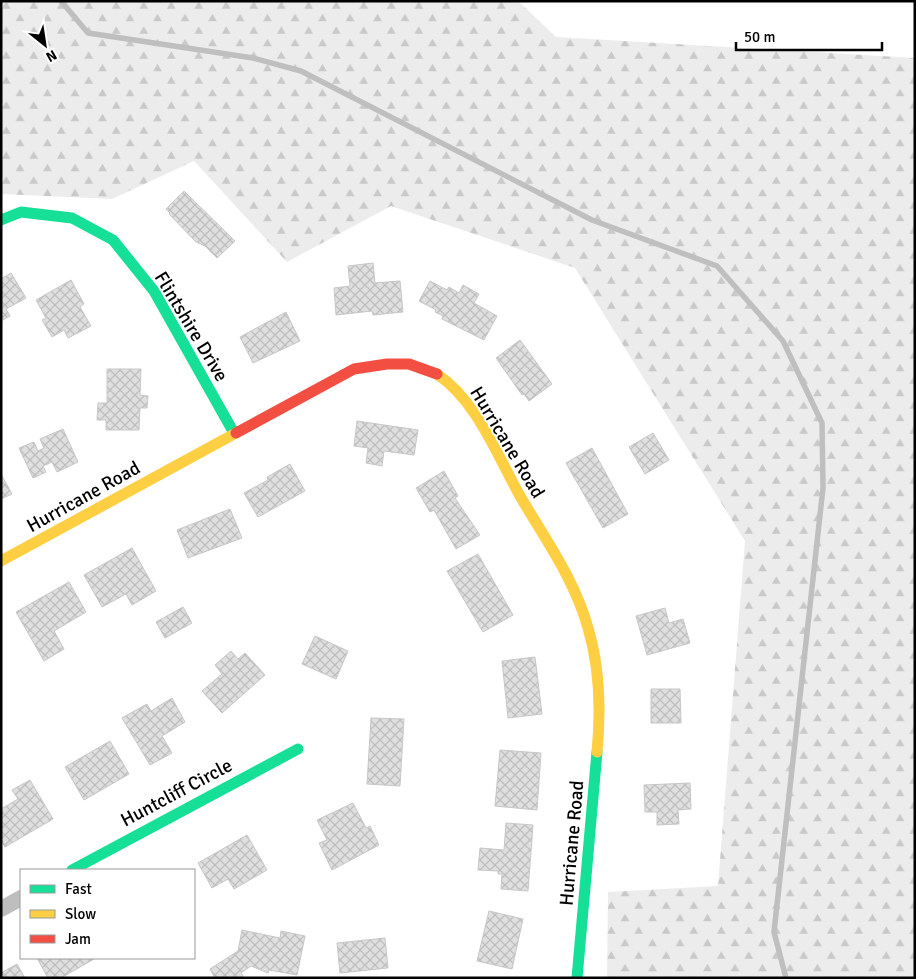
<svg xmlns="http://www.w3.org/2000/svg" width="916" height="979" font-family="Signika,sans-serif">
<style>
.forest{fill:url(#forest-firs)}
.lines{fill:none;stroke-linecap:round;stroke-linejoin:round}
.stream{stroke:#bfbfbf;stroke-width:5.5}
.building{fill:url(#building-cross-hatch);stroke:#c7c7c7}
.street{stroke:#bebebe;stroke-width:16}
.fast{stroke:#16e098;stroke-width:11}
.slow{stroke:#ffcf43;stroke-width:11}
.jam{stroke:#f24e42;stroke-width:11}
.labels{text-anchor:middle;stroke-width:4;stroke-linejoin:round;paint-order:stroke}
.street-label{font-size:19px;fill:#000;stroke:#fff}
</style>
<defs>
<pattern id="forest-firs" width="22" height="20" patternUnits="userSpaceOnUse" patternTransform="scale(1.25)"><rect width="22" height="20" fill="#ececec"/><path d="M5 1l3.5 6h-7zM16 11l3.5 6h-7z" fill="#c9c9c9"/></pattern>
<pattern id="building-cross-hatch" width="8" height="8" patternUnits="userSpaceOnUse" patternTransform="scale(1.25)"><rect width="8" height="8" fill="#dfdfdf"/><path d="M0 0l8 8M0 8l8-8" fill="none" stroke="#bebebe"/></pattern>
</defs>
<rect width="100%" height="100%" fill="#fff"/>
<!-- forest -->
<path class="forest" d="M1 1H518L556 37 915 58V978H607L608 892 718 886 745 541 575 268 391 206 287 262 194 161 112 199 1 194Z"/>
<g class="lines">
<!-- stream -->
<path class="stream" d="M61 1 88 33 253 58 301 71 592 220 717 266 783 341 822 423 823 488 774 932 786 978"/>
</g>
<!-- building -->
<g class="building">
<path d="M184 191 235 241 217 258 205 246 196 242 169 214 170 213 166 209Z"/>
<path d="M373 263 375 283 400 281 403 312 373 315 372 311 336 315 334 288 350 286 348 266Z"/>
<path d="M11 273 26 298 6 309 10 316 1 321V279Z"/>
<path d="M71 280 84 304 80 307 91 326 68 338 64 330 52 337 42 320 46 318 36 300Z"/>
<path d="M430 281 447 290 449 287 459 293 463 285 479 294 474 303 497 316 484 340 442 319 443 316 435 312 436 310 419 301Z"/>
<path d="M286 312 300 341 253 363 240 337Z"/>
<path d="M520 340 552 384 529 401 524 394 522 395 496 358Z"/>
<path d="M107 369H141L140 395 148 396 147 408H140L139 430H106V420H97L98 403H107Z"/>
<path d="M357 421 418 430 414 455 384 451 382 466 366 463 368 448 354 446Z"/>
<path d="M63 429 78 462 57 472 52 462 43 466 46 472 33 478 19 448 34 442 38 451 44 448 40 439Z"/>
<path d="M653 433 669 460 645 474 629 447Z"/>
<path d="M592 448 628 514 603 528 566 463Z"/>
<path d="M290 464 305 491 258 517 244 493 268 480 267 477Z"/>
<path d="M444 471 458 496 455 498 480 535 456 549 434 510 430 512 416 488Z"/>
<path d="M1 474 12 494 1 499Z"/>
<path d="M230 509 242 538 188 558 177 530Z"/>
<path d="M132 548 156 591 132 605 126 594 102 607 84 575Z"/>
<path d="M478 554 513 615 483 632 447 571Z"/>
<path d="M69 582 86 612 54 631 64 649 44 661 16 612Z"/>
<path d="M183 607 192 623 165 638 156 622Z"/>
<path d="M665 608 669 623 683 619 690 643 647 655 636 616Z"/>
<path d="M315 636 348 651 336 679 302 664Z"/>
<path d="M231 651 238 659 245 653 265 675 222 713 202 691 222 674 215 665Z"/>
<path d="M535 657 542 714 508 718 502 661Z"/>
<path d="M651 689H680L681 723H651Z"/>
<path d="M172 698 185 722 162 736 172 753 150 765 122 718 147 704 151 711Z"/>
<path d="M371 718 404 719 400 786 367 784Z"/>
<path d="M110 741 129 774 84 800 65 767Z"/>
<path d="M500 750 541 753 537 810 495 806Z"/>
<path d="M30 780 53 819 5 847 1 840V809L18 799 12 790Z"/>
<path d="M690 783 691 809 678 810 679 824 657 825V812H645L644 785Z"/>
<path d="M353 803 366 828 370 826 379 845 332 870 319 843 327 840 317 820Z"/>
<path d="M506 823 533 825 528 891 501 889 502 874H498V871L478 870 480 848 504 850Z"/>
<path d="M247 835 267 870 234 889 228 879 212 888 198 863Z"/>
<path d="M489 911 523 919 512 969 477 961Z"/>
<path d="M242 930 280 938 281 931 305 936 297 975 269 970 268 973 251 966 241 973 243 976 240 978H215L210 969 238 951Z"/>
<path d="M385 938 388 968 340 973 337 943Z"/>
<path d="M37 958H93L94 959 61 978H48Z"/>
<path d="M17 964 25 978H1V973Z"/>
</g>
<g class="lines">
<!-- street -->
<path class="street" d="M1 909 21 898"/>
<!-- fast -->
<g class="fast">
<path d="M1 220 21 212 72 218 113 240 154 291 234 433"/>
<path d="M72 870 298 749"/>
<path d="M577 978 597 752"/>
</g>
<!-- slow -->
<g class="slow">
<path d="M437 374C477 401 497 455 520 496 545 539 575 580 588 628 600 668 601 710 597 752"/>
<path d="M1 561 236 433"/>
</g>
<!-- jam -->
<path class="jam" d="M236 433 354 369 387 364H409L437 374"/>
</g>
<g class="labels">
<!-- street labels -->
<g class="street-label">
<text transform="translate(192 326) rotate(59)" y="7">Flintshire Drive</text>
<text transform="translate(508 442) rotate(59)" y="7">Hurricane Road</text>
<text transform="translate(83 496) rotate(-29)" y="7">Hurricane Road</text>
<text transform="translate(176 792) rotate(-28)" y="7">Huntcliff Circle</text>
<text transform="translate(571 843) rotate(-85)" y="7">Hurricane Road</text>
</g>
</g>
<!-- border -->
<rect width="916" height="979" fill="none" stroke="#000000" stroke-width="5"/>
<!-- legend -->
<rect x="20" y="869" width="175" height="90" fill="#ffffff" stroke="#999999"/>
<rect x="30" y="885" width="25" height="8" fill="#16e098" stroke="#999999"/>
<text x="65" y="894" font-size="15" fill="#000000">Fast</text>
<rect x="30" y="910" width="25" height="8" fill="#ffcf43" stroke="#999999"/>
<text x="65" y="919" font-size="15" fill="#000000">Slow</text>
<rect x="30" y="935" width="25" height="8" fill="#f24e42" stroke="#999999"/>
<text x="65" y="944" font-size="15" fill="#000000">Jam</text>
<!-- north arrow -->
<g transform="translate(45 45) rotate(150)" stroke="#ffffff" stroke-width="4" paint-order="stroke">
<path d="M0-4L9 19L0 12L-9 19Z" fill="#000000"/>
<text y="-8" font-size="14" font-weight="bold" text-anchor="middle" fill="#000000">N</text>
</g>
<!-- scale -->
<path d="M736 42v8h146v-8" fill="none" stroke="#000000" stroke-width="2.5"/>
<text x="744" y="42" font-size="15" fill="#000000" stroke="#ffffff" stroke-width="4" paint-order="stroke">50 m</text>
</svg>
